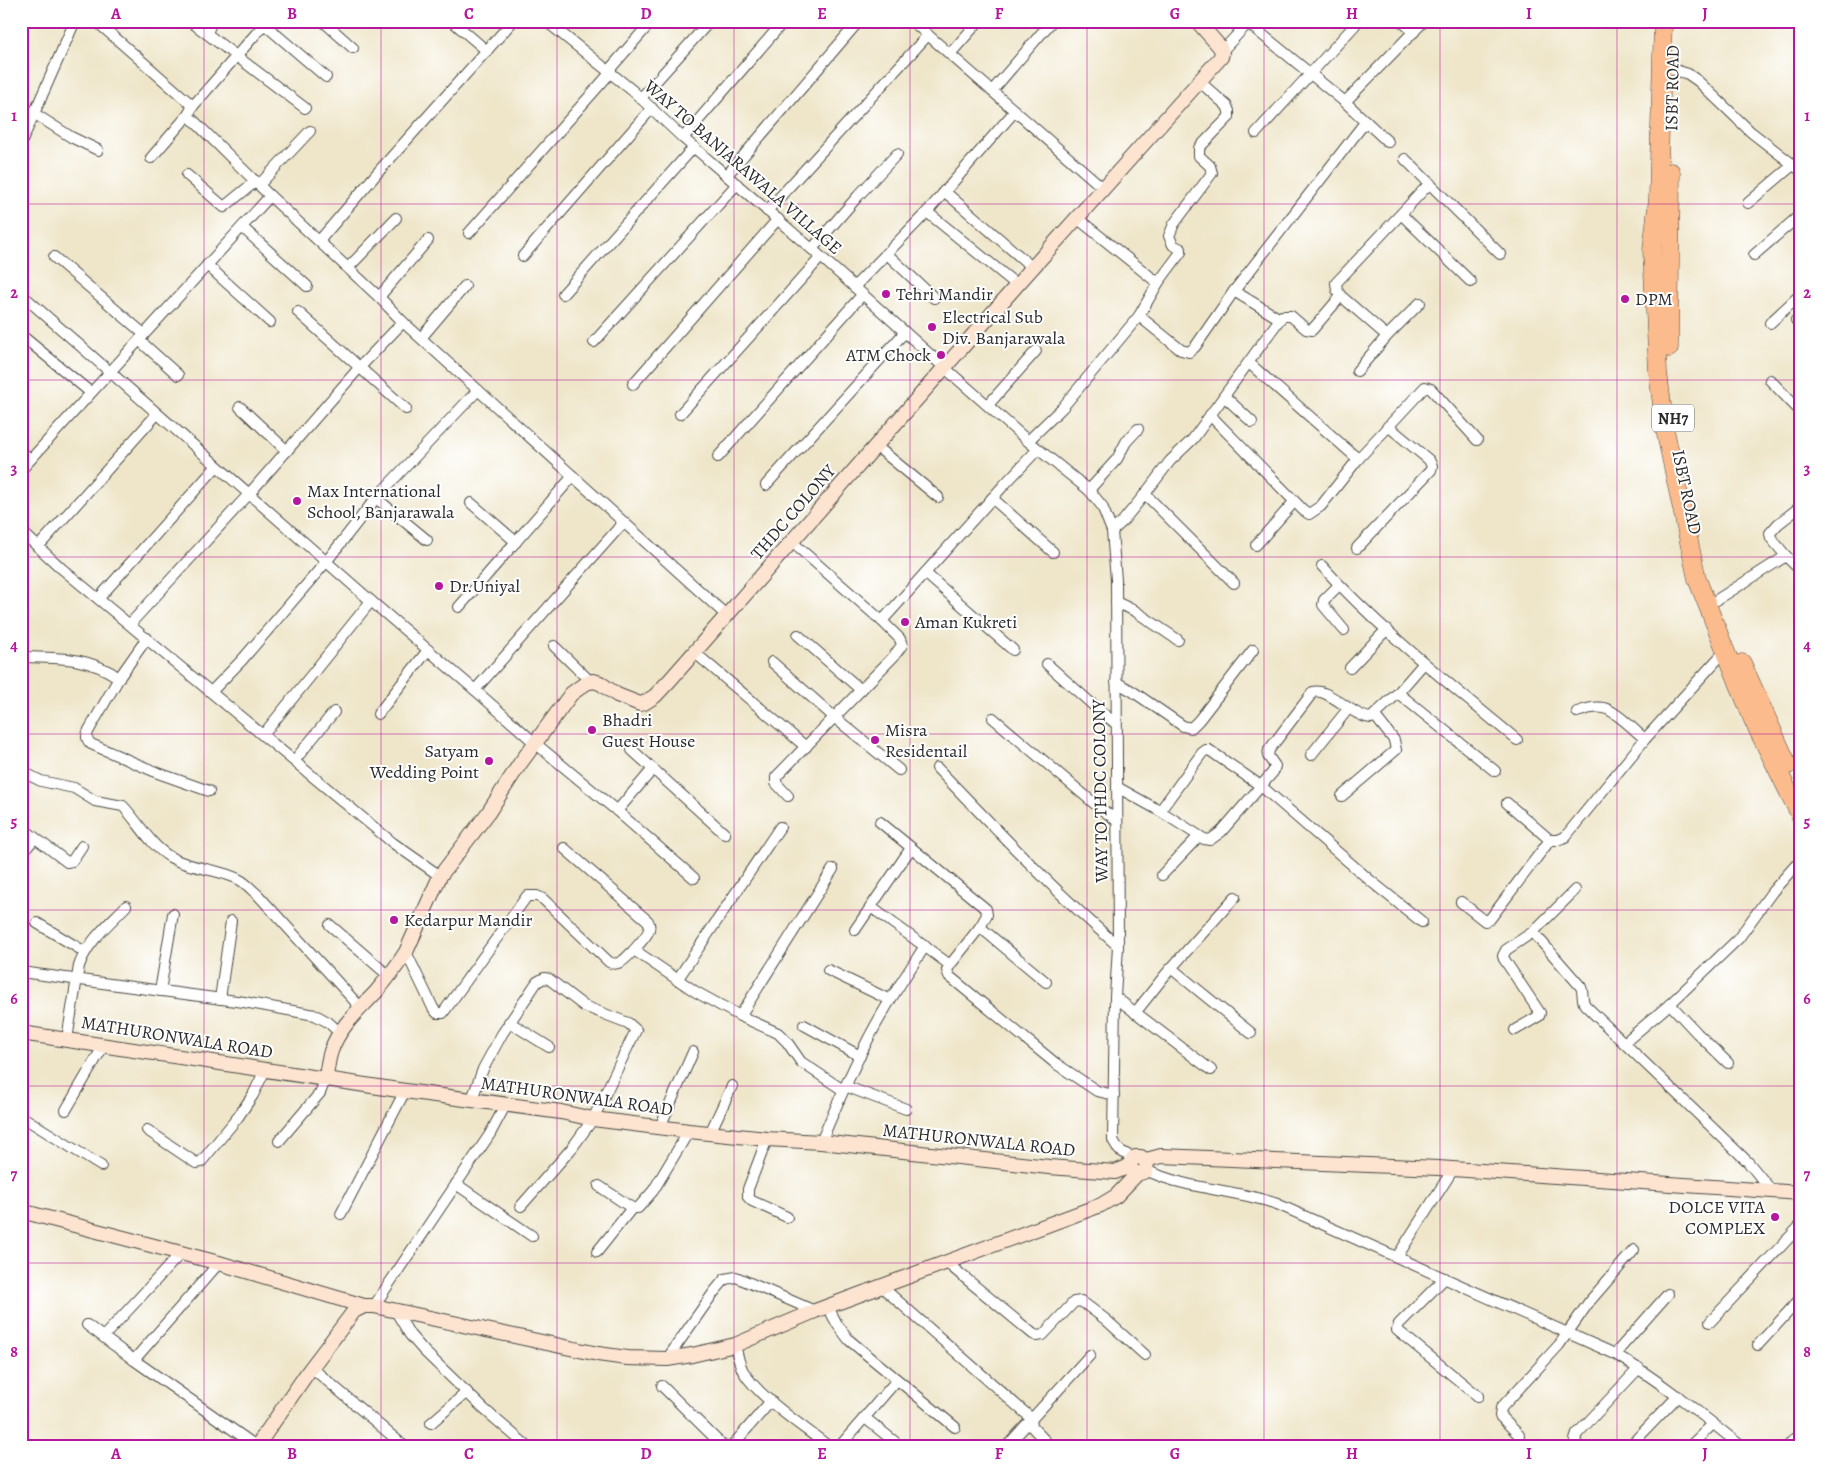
<svg xmlns="http://www.w3.org/2000/svg" width="1821" height="1467" font-family="Alegreya,serif">
<style>
.lines{fill:none;stroke-linecap:round;stroke-linejoin:round}
.street-casing{stroke:#484743;stroke-width:12}
.secondary-casing{stroke:#484743;stroke-width:16}
.highway-casing{stroke:#484743;stroke-width:19}
.street{stroke:#fff;stroke-width:10}
.secondary{stroke:#fde4d1;stroke-width:14}
.highway{stroke:#fbbb8c;stroke-width:18}
.grid{fill:none;stroke:#b5179e;stroke-width:1;stroke-opacity:0.55}
.poi-dot{fill:#b5179e;stroke:#fff;stroke-width:2}
.labels{text-anchor:middle;stroke-width:4;stroke-linejoin:round;paint-order:stroke}
.shield{fill:#fff;stroke:#6b6b6b;stroke-width:1}
.shield-label{font-size:16px;font-weight:bold;fill:#2b2b2b}
.street-label{font-size:18px;fill:#2b2b2b;stroke:#fff}
.poi-label{font-size:18px;fill:#2b2b2b;stroke:#fff;text-anchor:start}
.neatline{fill:none;stroke:#b5179e;stroke-width:2}
.grid-label{font-size:16px;text-anchor:middle;font-weight:bold;fill:#b5179e}
</style>
<rect width="100%" height="100%" fill="#fff"/>
<filter id="ink" filterUnits="userSpaceOnUse"><feTurbulence type="fractalNoise" baseFrequency=".02" numOctaves="2"/><feDisplacementMap in="SourceGraphic" scale="10" xChannelSelector="R" yChannelSelector="G"/><feConvolveMatrix kernelMatrix="1 2 1 2 8 2 1 2 1" color-interpolation-filters="sRGB"/></filter>
<filter id="wash" filterUnits="userSpaceOnUse"><feTurbulence type="fractalNoise" baseFrequency=".0096" numOctaves="4" result="noise"/><feDisplacementMap in="SourceGraphic" scale="20" xChannelSelector="R" yChannelSelector="G"/><feGaussianBlur stdDeviation="1.12" result="paint"/><feColorMatrix in="noise" values="0 0 0 0 0 0 0 0 0 0 0 0 0 0 0 0 0 1.4 0 .05"/><feComposite in="paint" operator="in"/></filter>
<g filter="url(#wash)">
<rect width="100%" height="100%" fill="#efe6ca"/>
</g>
<g filter="url(#ink)">
<g class="lines">
<defs>
<g id="street">
<path d="M96 21 193 106 188 115 270 196 379 297 403 322 726 615"/>
<path d="M190 21 305 108"/>
<path d="M323 21 353 48"/>
<path d="M452 21 487 51"/>
<path d="M546 21 633 91 683 138 821 257 945 368 1028 441 1089 490 1102 506 1112 531 1116 580 1118 946 1115 997 1113 1140 1119 1150 1133 1158"/>
<path d="M912 21 1103 188"/>
<path d="M1401 21 1414 32"/>
<path d="M1248 23 1345 102 1388 142"/>
<path d="M264 24 326 77"/>
<path d="M207 33 212 21"/>
<path d="M1222 51 1250 21"/>
<path d="M950 54 979 21"/>
<path d="M1662 66 1688 74 1698 81 1751 132 1800 170"/>
<path d="M609 70 652 21"/>
<path d="M992 91 1052 21"/>
<path d="M641 98 710 21"/>
<path d="M1345 102 1424 21"/>
<path d="M193 106 267 21"/>
<path d="M21 109 35 114 71 137 98 150"/>
<path d="M1256 133 1355 25"/>
<path d="M683 138 784 21"/>
<path d="M21 143 75 21"/>
<path d="M151 158 188 115"/>
<path d="M1405 159 1500 254"/>
<path d="M187 175 224 207 256 181"/>
<path d="M727 175 859 21"/>
<path d="M259 185 310 131"/>
<path d="M944 191 1033 268"/>
<path d="M1748 203 1793 165"/>
<path d="M767 211 928 35"/>
<path d="M927 212 1017 285"/>
<path d="M1401 214 1471 282"/>
<path d="M1077 218 1158 283"/>
<path d="M242 227 307 286"/>
<path d="M469 233 611 72"/>
<path d="M319 241 379 171 513 21"/>
<path d="M812 249 858 196 897 154"/>
<path d="M886 253 934 298"/>
<path d="M1754 255 1800 215"/>
<path d="M523 256 652 108"/>
<path d="M54 257 144 334"/>
<path d="M207 265 270 322"/>
<path d="M348 268 396 218"/>
<path d="M854 287 927 212 1015 111"/>
<path d="M1234 291 1366 121"/>
<path d="M563 294 694 147"/>
<path d="M379 297 428 240"/>
<path d="M28 300 371 601 475 690 535 743 617 811 694 878"/>
<path d="M1420 303 1387 336 1341 296 1337 290 1336 283 1430 183"/>
<path d="M298 312 406 409"/>
<path d="M1139 316 1181 350 1189 352 1195 347 1234 291 1280 319"/>
<path d="M1796 320 1800 324"/>
<path d="M1770 323 1800 295"/>
<path d="M21 335 90 392"/>
<path d="M421 338 465 286"/>
<path d="M139 340 178 375"/>
<path d="M594 342 737 184"/>
<path d="M1249 363 1358 459"/>
<path d="M1357 371 1387 336"/>
<path d="M1770 380 1800 411"/>
<path d="M633 384 778 219"/>
<path d="M1224 396 1252 422"/>
<path d="M988 405 1036 351"/>
<path d="M240 407 287 451"/>
<path d="M680 414 821 257"/>
<path d="M1210 415 1303 510 1309 514 1321 506 1358 459 1425 387 1431 389 1477 440"/>
<path d="M1028 441 1062 408 1139 316 1158 283 1181 252V249L1173 245 1169 236 1174 224 1212 173 1210 166 1199 156V148L1229 117V111L1227 106 1199 81"/>
<path d="M876 446 938 497"/>
<path d="M21 452 31 459"/>
<path d="M718 457 862 295"/>
<path d="M21 470 270 196"/>
<path d="M766 485 905 332"/>
<path d="M1089 490 1117 459 1126 442 1138 429"/>
<path d="M1145 494 1234 583"/>
<path d="M376 498 427 540"/>
<path d="M992 498 1053 552"/>
<path d="M471 503 516 542"/>
<path d="M21 531 61 568 393 843 440 876"/>
<path d="M1112 531 1122 522 1145 494 1170 461 1193 439 1282 316H1291L1306 329 1312 330 1341 296"/>
<path d="M1256 545 1294 502"/>
<path d="M38 547 157 414"/>
<path d="M1357 548 1431 470 1432 466 1429 460 1388 426"/>
<path d="M1786 556 1800 570"/>
<path d="M1322 566C1381 631 1451 685 1517 740"/>
<path d="M925 573 1013 650"/>
<path d="M1339 585 1324 600 1323 605 1344 630"/>
<path d="M99 598 216 467"/>
<path d="M1715 601 1786 556 1771 538 1770 533 1778 524 1800 507"/>
<path d="M1116 602 1135 611 1178 640"/>
<path d="M459 607 573 476"/>
<path d="M882 621 1004 485 1038 449"/>
<path d="M130 624 249 494 359 368 403 322"/>
<path d="M798 635 861 690"/>
<path d="M554 646 591 682"/>
<path d="M694 652 806 747"/>
<path d="M21 657C56 658 89 656 119 678L147 638"/>
<path d="M772 662 834 717 899 770"/>
<path d="M1047 664 1093 705 1115 723"/>
<path d="M1350 668 1387 629"/>
<path d="M119 678 89 730C86 736 86 739 91 744L158 773 209 791"/>
<path d="M1116 682 1132 691 1183 726 1191 728 1199 720 1253 650"/>
<path d="M475 690 623 523"/>
<path d="M211 692 242 660 326 562 376 498 478 390"/>
<path d="M1398 693 1495 771"/>
<path d="M1577 712C1585 709 1595 706 1604 708 1616 711 1635 731 1645 739"/>
<path d="M378 714 428 650"/>
<path d="M993 718 1096 805 1116 820"/>
<path d="M263 735 371 601"/>
<path d="M632 750 725 834"/>
<path d="M1311 755 1348 709"/>
<path d="M294 761 334 712"/>
<path d="M937 768C996 829 1054 891 1118 946"/>
<path d="M21 771 41 781 74 788 95 801 123 806C139 823 150 845 170 857 192 870 219 868 240 880 247 884 252 890 258 895L361 1008"/>
<path d="M1117 787 1160 811 1204 839 1210 840 1221 832 1273 772 1275 766 1268 756 1269 750 1313 692C1328 687 1353 717 1371 718L1398 693 1424 663"/>
<path d="M788 796 776 783V777L894 656 902 645 900 639 882 621 792 542"/>
<path d="M1342 796 1396 750 1394 740 1375 716"/>
<path d="M1507 803 1550 840H1558L1565 837 1645 739 1725 651"/>
<path d="M617 811 653 769"/>
<path d="M1160 811 1202 753 1206 750H1209L1261 786 1372 882 1422 922"/>
<path d="M880 822 986 909 987 915 980 927"/>
<path d="M21 827 67 862 72 861 82 846"/>
<path d="M564 848 648 921C654 931 640 942 634 950"/>
<path d="M21 854 35 838"/>
<path d="M1162 875 1199 836"/>
<path d="M1461 902 1485 921 1490 919 1550 840"/>
<path d="M871 907 950 965 947 970 949 976 1055 1063 1097 1091 1114 1095"/>
<path d="M37 923 85 952"/>
<path d="M330 925 389 976"/>
<path d="M855 930 911 848"/>
<path d="M1533 932 1581 987C1584 994 1581 999 1585 1005L1624 1043"/>
<path d="M406 952 433 1008 437 1013H443L527 896H537L543 899 609 962C620 968 627 956 634 950L696 992 740 1016 778 1033 787 1042 801 1062 843 1090"/>
<path d="M950 965 980 927 1046 982"/>
<path d="M1171 968 1251 1033"/>
<path d="M828 970 890 1000"/>
<path d="M21 972 244 1002 315 1015 328 1022 340 1033"/>
<path d="M677 980 780 827"/>
<path d="M160 991 173 914"/>
<path d="M1115 997 1211 1070"/>
<path d="M220 999 231 921"/>
<path d="M1670 1004 1697 1033 1728 1063"/>
<path d="M1135 1013 1166 974 1235 897"/>
<path d="M740 1016 833 869"/>
<path d="M509 1022 549 1047"/>
<path d="M804 1025 860 1056"/>
<path d="M1515 1030 1539 1016 1540 1013 1504 959 1503 956 1506 950 1533 932 1575 890"/>
<path d="M67 1039 79 966C87 942 109 924 126 906"/>
<path d="M845 1086 906 1109"/>
<path d="M472 1099 483 1069 502 1034 537 982 544 978 549 979 584 1006 628 1023 636 1030 593 1119 572 1148 521 1206"/>
<path d="M66 1110 104 1045"/>
<path d="M21 1116 101 1166"/>
<path d="M660 1127 693 1052"/>
<path d="M147 1130 196 1163 201 1162 238 1117 253 1095 265 1070"/>
<path d="M710 1133 732 1086"/>
<path d="M767 1139 748 1189V1197L752 1201 787 1217"/>
<path d="M279 1141 320 1093 326 1078"/>
<path d="M821 1142C839 1099 858 1055 882 1014 895 991 911 968 925 946"/>
<path d="M1146 1170C1187 1190 1235 1189 1277 1204L1615 1354C1660 1381 1700 1413 1741 1446"/>
<path d="M456 1184 532 1236"/>
<path d="M599 1186 632 1208H638L653 1191 689 1131"/>
<path d="M1771 1190 1748 1162 1624 1043 1670 1004 1738 939 1772 892 1795 866 1800 863"/>
<path d="M341 1214 405 1091"/>
<path d="M597 1252 632 1208"/>
<path d="M1397 1257 1452 1171"/>
<path d="M219 1263 134 1360 256 1446"/>
<path d="M947 1263 1033 1334 1037 1336 1043 1335 1074 1302 1081 1301 1105 1319 1145 1355"/>
<path d="M1445 1278 1399 1324 1397 1330 1478 1396"/>
<path d="M882 1287 1031 1418 1032 1427 1050 1446"/>
<path d="M374 1306 490 1134 506 1104"/>
<path d="M828 1307 837 1324 849 1340 955 1427"/>
<path d="M395 1310 410 1335 424 1351 485 1410 527 1446"/>
<path d="M1710 1322 1800 1226"/>
<path d="M87 1325 134 1360"/>
<path d="M104 1336 181 1253"/>
<path d="M735 1345C737 1354 739 1363 743 1371 758 1397 804 1427 828 1446"/>
<path d="M1758 1345 1800 1299"/>
<path d="M1615 1354 1668 1294"/>
<path d="M667 1359 714 1292 725 1279 736 1277 815 1311"/>
<path d="M311 1367 404 1446"/>
<path d="M662 1386 723 1446"/>
<path d="M865 1418 900 1446"/>
<path d="M431 1423 467 1392"/>
<path d="M1519 1435 1500 1416 1501 1408 1559 1345 1589 1302 1634 1250"/>
<path d="M732 1446 771 1401"/>
<path d="M840 1446 897 1380"/>
<path d="M1007 1446 1090 1355"/>
<path d="M1578 1446 1575 1440 1577 1434 1639 1368"/>
<path d="M1630 1446 1678 1396"/>
<path d="M1690 1446 1713 1424"/>
<path d="M1788 1446 1800 1433"/>
</g>
<g id="secondary">
<path d="M21 1033 405 1091 561 1112 593 1119 689 1131 767 1139 821 1142 1049 1167 1115 1172 1130 1166"/>
<path d="M326 1078C327 1069 328 1060 331 1051 339 1027 359 1010 376 992 387 979 397 966 406 952L440 876 488 813 519 765 571 694 586 683 593 681 600 683 617 695 640 704 644 703 655 696 670 680 1017 285 1221 57 1222 53 1220 47 1197 21"/>
<path d="M1146 1160 1161 1156 1438 1168 1800 1193"/>
<path d="M21 1211 219 1263 364 1306H374L598 1354 627 1358 667 1359 692 1355 735 1345 815 1311 1101 1205 1116 1196 1137 1174 1146 1171 1147 1163 1141 1157H1135L1130 1163 1132 1172 1137 1174"/>
<path d="M257 1446 308 1372 354 1311 364 1306"/>
</g>
<g id="highway">
<path d="M1663 21 1658 198 1652 250 1658 372 1665 430 1697 579 1753 720 1800 815"/>
<path d="M1669 348 1671 172"/>
<path d="M1742 663 1788 765"/>
</g>
</defs>
<!-- street casing -->
<use href="#street" class="street-casing"/>
<!-- secondary casing -->
<use href="#secondary" class="secondary-casing"/>
<!-- highway casing -->
<use href="#highway" class="highway-casing"/>
<!-- street -->
<use href="#street" class="street"/>
<!-- secondary -->
<use href="#secondary" class="secondary"/>
<!-- highway -->
<use href="#highway" class="highway"/>
</g>
</g>
<!-- grid -->
<path class="grid" d="M204 21V1446M381 21V1446M557 21V1446M734 21V1446M910 21V1446M1087 21V1446M1264 21V1446M1440 21V1446M1617 21V1446M21 204H1800M21 380H1800M21 557H1800M21 734H1800M21 910H1800M21 1086H1800M21 1263H1800"/>
<!-- markers -->
<g class="poi-dot">
<circle cx="886" cy="294" r="5"/>
<circle cx="1625" cy="299" r="5"/>
<circle cx="932" cy="327" r="5"/>
<circle cx="941" cy="355" r="5"/>
<circle cx="297" cy="501" r="5"/>
<circle cx="439" cy="586" r="5"/>
<circle cx="905" cy="622" r="5"/>
<circle cx="592" cy="730" r="5"/>
<circle cx="875" cy="740" r="5"/>
<circle cx="489" cy="761" r="5"/>
<circle cx="394" cy="920" r="5"/>
<circle cx="1775" cy="1217" r="5"/>
</g>
<g class="labels">
<!-- shield labels -->
<rect class="shield" x="1652" y="404.5" width="42" height="27" rx="4"/>
<g class="shield-label">
<text x="1673" y="424">NH7</text>
</g>
<!-- street labels -->
<g class="street-label">
<text transform="translate(1672 88) rotate(-89)" y="6">ISBT ROAD</text>
<text transform="translate(743 167) rotate(41)" y="6">WAY TO BANJARAWALA VILLAGE</text>
<text transform="translate(1687 492) rotate(78)" y="6">ISBT ROAD</text>
<text transform="translate(793 512) rotate(-49)" y="6">THDC COLONY</text>
<text transform="translate(1100 791) rotate(-91)" y="6">WAY TO THDC COLONY</text>
<text transform="translate(177 1037) rotate(9)" y="6">MATHURONWALA ROAD</text>
<text transform="translate(577 1096) rotate(8)" y="6">MATHURONWALA ROAD</text>
<text transform="translate(979 1140) rotate(6)" y="6">MATHURONWALA ROAD</text>
</g>
<!-- poi labels -->
<g class="poi-label">
<text x="896" y="300">Tehri Mandir</text>
<text x="1635" y="305">DPM</text>
<text x="942" y="323">Electrical Sub<tspan x="942" dy="21">Div. Banjarawala</tspan></text>
<text x="931" y="361" text-anchor="end">ATM Chock</text>
<text x="307" y="497">Max International<tspan x="307" dy="21">School, Banjarawala</tspan></text>
<text x="449" y="592">Dr.Uniyal</text>
<text x="915" y="628">Aman Kukreti</text>
<text x="602" y="726">Bhadri<tspan x="602" dy="21">Guest House</tspan></text>
<text x="885" y="736">Misra<tspan x="885" dy="21">Residentail</tspan></text>
<text x="479" y="757" text-anchor="end">Satyam<tspan x="479" dy="21">Wedding Point</tspan></text>
<text x="404" y="926">Kedarpur Mandir</text>
<text x="1765" y="1213" text-anchor="end">DOLCE VITA<tspan x="1765" dy="21">COMPLEX</tspan></text>
</g>
</g>
<!-- margin -->
<rect width="1821" height="1467" fill="none" stroke="#fff" stroke-width="55"/>
<rect x="28" y="28" width="1766" height="1412" class="neatline"/>
<g class="grid-label">
<text x="116" y="19">A</text>
<text x="292" y="19">B</text>
<text x="469" y="19">C</text>
<text x="646" y="19">D</text>
<text x="822" y="19">E</text>
<text x="999" y="19">F</text>
<text x="1175" y="19">G</text>
<text x="1352" y="19">H</text>
<text x="1529" y="19">I</text>
<text x="1705" y="19">J</text>
<text x="14" y="121">1</text>
<text x="1807" y="121">1</text>
<text x="14" y="298">2</text>
<text x="1807" y="298">2</text>
<text x="14" y="474">3</text>
<text x="1807" y="474">3</text>
<text x="14" y="651">4</text>
<text x="1807" y="651">4</text>
<text x="14" y="827">5</text>
<text x="1807" y="827">5</text>
<text x="14" y="1004">6</text>
<text x="1807" y="1004">6</text>
<text x="14" y="1180">7</text>
<text x="1807" y="1180">7</text>
<text x="14" y="1357">8</text>
<text x="1807" y="1357">8</text>
<text x="116" y="1459">A</text>
<text x="292" y="1459">B</text>
<text x="469" y="1459">C</text>
<text x="646" y="1459">D</text>
<text x="822" y="1459">E</text>
<text x="999" y="1459">F</text>
<text x="1175" y="1459">G</text>
<text x="1352" y="1459">H</text>
<text x="1529" y="1459">I</text>
<text x="1705" y="1459">J</text>
</g>
</svg>
